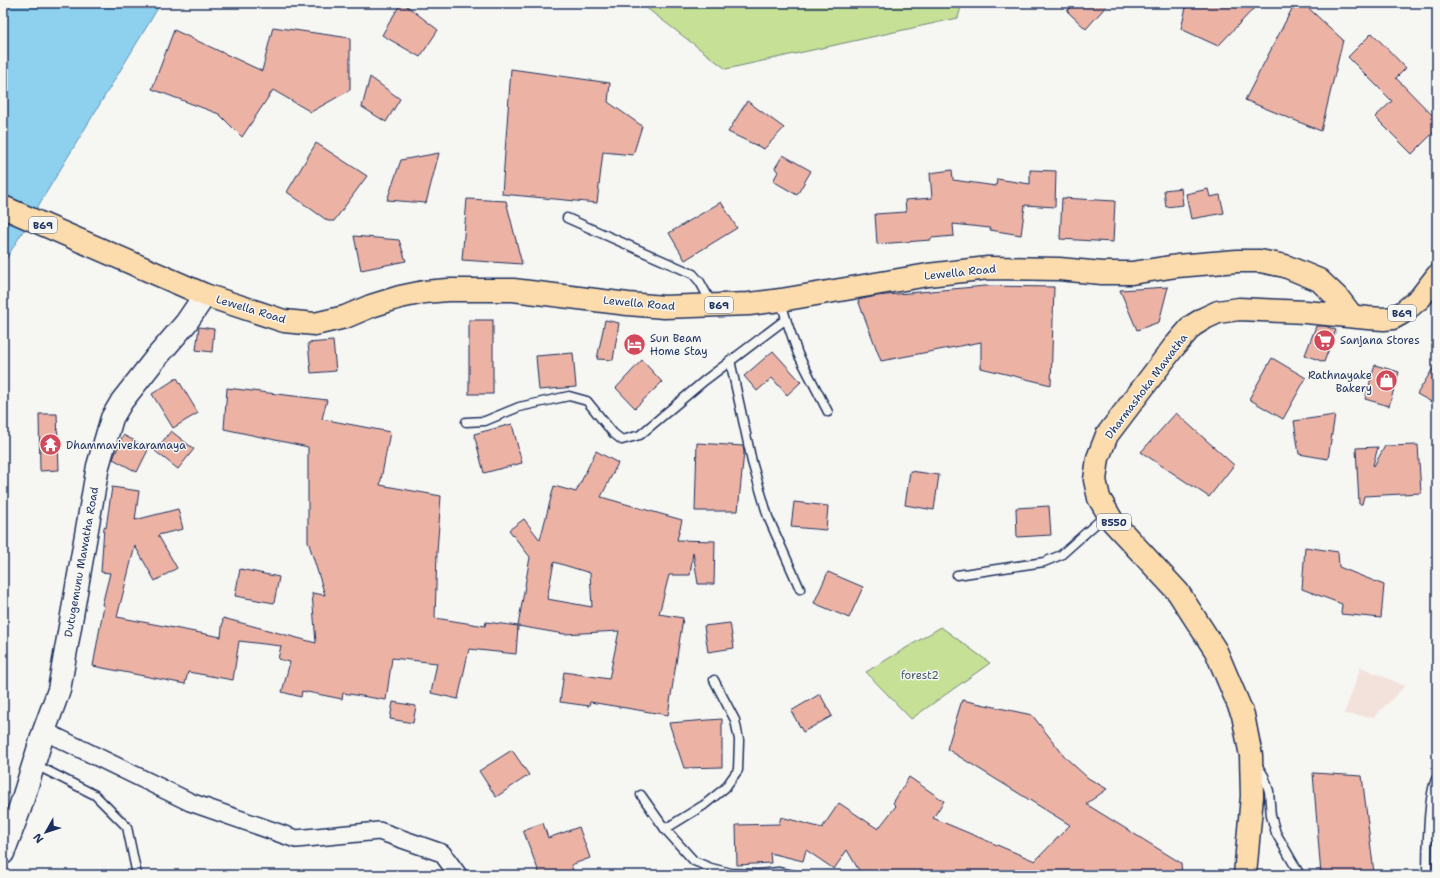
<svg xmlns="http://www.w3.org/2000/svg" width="1440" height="878" font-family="'Shantell Sans',sans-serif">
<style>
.built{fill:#f3e2db}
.green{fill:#c6e096;stroke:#70887a}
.water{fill:#8dd1ee;stroke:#5f90b4}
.building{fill:#ecb3a5;stroke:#1b2f5e;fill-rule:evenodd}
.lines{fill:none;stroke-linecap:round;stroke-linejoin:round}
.lane-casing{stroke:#1b2f5e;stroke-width:11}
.street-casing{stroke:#1b2f5e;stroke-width:20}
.secondary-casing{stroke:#1b2f5e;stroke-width:25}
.primary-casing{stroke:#1b2f5e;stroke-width:25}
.lane{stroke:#f6f6f2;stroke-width:8}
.street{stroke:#f6f6f2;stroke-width:17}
.secondary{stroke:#f6f6f2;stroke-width:22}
.primary{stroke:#fcdcac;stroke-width:22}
.labels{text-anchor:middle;stroke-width:3;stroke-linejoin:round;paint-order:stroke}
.shield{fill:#f6f6f2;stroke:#5d6b8a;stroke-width:1}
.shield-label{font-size:10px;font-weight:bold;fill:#1b2f5e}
.street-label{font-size:11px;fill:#1b2f5e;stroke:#f6f6f2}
.poi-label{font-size:11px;fill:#1b2f5e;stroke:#f6f6f2;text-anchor:start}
.park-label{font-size:11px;fill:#465b6c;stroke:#f6f6f2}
</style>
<rect width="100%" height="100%" fill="#f6f6f2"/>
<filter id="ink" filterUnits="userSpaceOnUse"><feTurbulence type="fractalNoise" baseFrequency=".025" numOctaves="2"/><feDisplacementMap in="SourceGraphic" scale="8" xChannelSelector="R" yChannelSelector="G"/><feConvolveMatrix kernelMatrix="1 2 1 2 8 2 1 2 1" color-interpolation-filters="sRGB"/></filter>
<g filter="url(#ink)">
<!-- built -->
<path class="built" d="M1361 667 1405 686 1374 717 1344 714Z"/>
<!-- green -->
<g class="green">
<path d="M640 3H962L958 18 726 69Z"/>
<path d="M941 627 990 663 911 719 866 672Z"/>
</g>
<!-- water -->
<path class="water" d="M3 3H161L3 264Z"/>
<!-- building -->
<g class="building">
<path d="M401 3H403L438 30 420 57 382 35Z"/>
<path d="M1074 3H1109L1086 29 1067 11Z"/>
<path d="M1187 3H1259L1218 46 1181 29Z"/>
<path d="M1295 3H1303L1343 40 1321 131 1245 100Z"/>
<path d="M273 27 350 38V90L311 112 273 90 242 137 219 114 152 89 174 30 262 71Z"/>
<path d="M1372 33 1406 68 1396 78 1437 120V129L1412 154 1375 117 1392 101 1348 57Z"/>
<path d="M511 69 610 83 608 102 642 126 633 155 603 152 597 203 502 194Z"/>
<path d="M370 77 400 99 386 122 362 107Z"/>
<path d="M747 101 784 128 764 149 728 132Z"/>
<path d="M316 143 367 176 334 221H328L287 192Z"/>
<path d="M439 153 426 203 387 200 401 160Z"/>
<path d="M783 155 811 171 797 195 773 181 778 172 775 168Z"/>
<path d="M952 170 953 180 996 186 997 179 1030 184V170L1056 171 1055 207 1025 205 1021 235 990 230V228L953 224 954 236 931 238V240L877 244 875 214 906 212 905 200 932 198 930 173Z"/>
<path d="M1181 188 1183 205 1166 207 1164 190Z"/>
<path d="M1208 189 1210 197 1220 195 1224 213 1191 219 1186 194Z"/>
<path d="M1062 198 1115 201 1113 242 1060 239Z"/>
<path d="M467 199 506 201 522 264 462 260Z"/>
<path d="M721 202 737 228 685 260 669 233Z"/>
<path d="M354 236 399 240 406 261 361 270Z"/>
<path d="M985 286 1054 287 1051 385 981 368V342L881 361 858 300 876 296Z"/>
<path d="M1168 287 1159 322 1137 330 1120 290Z"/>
<rect x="469" y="320" width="24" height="74"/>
<path d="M605 320 619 323 613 360 597 359Z"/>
<path d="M1316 326H1325L1336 330 1324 362 1305 355Z"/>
<path d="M199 327 214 329 212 352 196 350Z"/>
<path d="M333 341 336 371 311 373 308 343Z"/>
<path d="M773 351 801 382 787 395 772 378 757 391 744 376Z"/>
<path d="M573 353 576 387 539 390 536 356Z"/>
<path d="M1272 358 1306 378 1283 419 1249 399Z"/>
<path d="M642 360 662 382 635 408 616 388Z"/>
<path d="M1437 362V405L1417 394Z"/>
<path d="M1375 365 1399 372 1389 406 1365 399Z"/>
<path d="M177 378 198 413 173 428 152 394Z"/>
<path d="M227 388 327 400 322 419 390 432 380 485 441 496 437 552 435 618 485 626 486 622 518 626 516 654 469 649 458 699 431 693 437 663 392 658 386 700 343 693 342 699 302 691 301 697 282 692 290 662 278 659 281 646 239 641 233 680 188 672 185 684 93 666 104 605H102L110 573 101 572 104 527 106 528 112 487 139 491 135 520 178 509 183 529 158 535 177 568 155 581 135 546 117 617 221 637 223 618 316 643 312 593 325 595 308 541V447L224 429Z"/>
<path d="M1176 413 1234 465 1209 497 1141 452Z"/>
<path d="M39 414H57L59 470 40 471Z"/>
<path d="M1335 415 1328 459 1299 454 1294 421Z"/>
<path d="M512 424 522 463 484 473 474 434Z"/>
<path d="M171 431 194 449 178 469 155 451Z"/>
<path d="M123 435 149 448 137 472 113 459Z"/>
<path d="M697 443 743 446 744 452 738 511H695Z"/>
<path d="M1418 445 1421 493 1364 496 1362 504H1359L1356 448 1378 447 1373 465 1374 466 1385 446Z"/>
<path d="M596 451 618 463 601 497 682 520 677 540 715 541 714 584H698L693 552 690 575H669L659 614 683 618 668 715 590 702 589 706 560 702 564 672 609 679 619 631 564 634 518 626 530 557 509 530 524 519 540 540 554 486 576 492ZM554 562 590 573 592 607 547 599Z"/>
<path d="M910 471 939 475 934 510 905 505Z"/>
<path d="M794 502 828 506 826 530 791 527Z"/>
<path d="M1049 506 1051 535 1017 537 1016 508Z"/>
<path d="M1305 547 1338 552 1339 567 1384 585 1381 618 1341 614 1342 604 1302 589Z"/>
<path d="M240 569 279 577 274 603 235 596Z"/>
<path d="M828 572 863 587 849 618 814 603Z"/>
<path d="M730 623 734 648 708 652 704 626Z"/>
<path d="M820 694 832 716 803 732 791 711Z"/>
<path d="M962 700 1032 715 1066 758 1088 778 1107 789 1086 804 1181 863 1182 875 861 874 847 850 834 869 806 850 803 861 770 853 771 863 737 865 736 825 779 824 781 817 822 828 839 803 878 829 896 806 893 803 909 777 944 801 933 818 1035 861 1070 825 947 749Z"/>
<path d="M393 702 416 706 413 723 390 719Z"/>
<path d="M722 719V767L684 768 669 723Z"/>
<path d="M512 750 529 775 496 797 479 771Z"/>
<path d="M1313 773 1362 776 1374 873 1321 875Z"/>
<path d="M543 823 548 838 579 827 590 858 571 865 575 875H540L523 830Z"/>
</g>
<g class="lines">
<defs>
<g id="lane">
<path d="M567 218 693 274 700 282 712 304"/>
<path d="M781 301 786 319 798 354 828 412"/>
<path d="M730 360 752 462 768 517 800 589"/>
<path d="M466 422 485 421 519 407 569 396 587 401 613 433 622 440 640 435 704 381 786 319"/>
<path d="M957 575 1044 562 1061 555 1108 513"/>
<path d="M34 764 95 795 127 827 137 875"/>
<path d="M1257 765 1264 776 1269 791 1271 816 1276 833 1300 875"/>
<path d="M641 795 665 829 694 861 711 868 731 873 758 874 778 872 794 875"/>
<path d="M665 829 704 805 725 788 738 770 739 740 735 720 714 680"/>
<path d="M1427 875C1427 858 1428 788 1437 778"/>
</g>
<path id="street" d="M44 731 190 802 296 839 379 831 442 853 458 875"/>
<path id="secondary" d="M3 853 20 808 44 731 59 690 98 466 112 418 122 401 155 359 186 323 205 295"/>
<g id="primary">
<path d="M3 207 205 295 284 321 315 324 345 317 371 306 400 297 424 292 448 290H513L628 304 664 307 749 304 781 300 928 275 988 268 1059 269 1102 273H1132L1177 266 1237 261H1260L1285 266 1319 280 1339 299 1352 316"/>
<path d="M1245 875 1252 796 1251 756 1243 715 1216 651 1178 592 1113 522 1099 498 1095 480 1098 458 1107 435 1173 348 1192 326 1205 318 1218 312 1239 309 1306 312 1368 318 1384 319 1393 318 1402 313 1420 298 1437 276"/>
</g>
</defs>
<!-- lane casing -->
<use href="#lane" class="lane-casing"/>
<!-- street casing -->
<use href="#street" class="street-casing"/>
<!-- secondary casing -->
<use href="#secondary" class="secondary-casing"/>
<!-- primary casing -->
<use href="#primary" class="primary-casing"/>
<!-- lane -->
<use href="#lane" class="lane"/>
<!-- street -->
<use href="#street" class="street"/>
<!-- secondary -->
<use href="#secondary" class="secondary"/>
<!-- primary -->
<use href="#primary" class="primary"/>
</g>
</g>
<!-- icons -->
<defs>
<symbol id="supermarket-disc" viewBox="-11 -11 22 22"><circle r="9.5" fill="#d1495b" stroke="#f6f6f2"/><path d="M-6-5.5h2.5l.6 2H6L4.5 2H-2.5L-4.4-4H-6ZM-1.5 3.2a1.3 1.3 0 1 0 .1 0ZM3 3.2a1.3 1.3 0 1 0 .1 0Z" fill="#fff"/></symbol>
<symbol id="hotel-disc" viewBox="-11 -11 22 22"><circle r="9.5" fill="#d1495b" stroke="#f6f6f2"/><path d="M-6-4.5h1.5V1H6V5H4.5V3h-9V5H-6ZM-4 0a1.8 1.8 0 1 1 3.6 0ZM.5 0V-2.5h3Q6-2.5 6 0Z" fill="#fff"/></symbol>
<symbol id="shop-disc" viewBox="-11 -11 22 22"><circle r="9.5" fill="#d1495b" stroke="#f6f6f2"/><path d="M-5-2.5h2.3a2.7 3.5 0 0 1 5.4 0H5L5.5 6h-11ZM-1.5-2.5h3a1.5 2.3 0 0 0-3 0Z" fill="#fff"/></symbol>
<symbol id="temple-disc" viewBox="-11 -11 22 22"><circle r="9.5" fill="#d1495b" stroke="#f6f6f2"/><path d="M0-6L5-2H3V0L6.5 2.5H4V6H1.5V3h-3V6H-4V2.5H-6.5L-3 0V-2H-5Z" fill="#fff"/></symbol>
</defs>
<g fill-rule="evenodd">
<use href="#supermarket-disc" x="1312" y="328" width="25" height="25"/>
<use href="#hotel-disc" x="622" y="332" width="25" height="25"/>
<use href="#shop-disc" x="1374" y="368" width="25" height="25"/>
<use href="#temple-disc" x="38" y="432" width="25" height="25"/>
</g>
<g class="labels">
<!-- shield labels -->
<g class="shield">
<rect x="29" y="217" width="28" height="16" rx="3"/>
<rect x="705" y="297" width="28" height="16" rx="3"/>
<rect x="1388" y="305" width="28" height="16" rx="3"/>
<rect x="1097" y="514" width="34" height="16" rx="3"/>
</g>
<g class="shield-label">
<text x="43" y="229">B69</text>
<text x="719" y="309">B69</text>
<text x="1402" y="317">B69</text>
<text x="1114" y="526">B550</text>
</g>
<!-- street labels -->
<g class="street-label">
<text transform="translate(960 272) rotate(-6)" y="4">Lewella Road</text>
<text transform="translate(639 303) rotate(5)" y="4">Lewella Road</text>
<text transform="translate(251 309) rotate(17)" y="4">Lewella Road</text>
<text transform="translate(1146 386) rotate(-53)" y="4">Dharmashoka Mawatha</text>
<text transform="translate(81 562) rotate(-80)" y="4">Dutugemunu Mawatha Road</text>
</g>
<!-- poi labels -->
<g class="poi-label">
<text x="650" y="342">Sun Beam<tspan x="650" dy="13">Home Stay</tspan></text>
<text x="1340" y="344">Sanjana Stores</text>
<text x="1372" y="379" text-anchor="end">Rathnayake<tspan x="1372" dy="13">Bakery</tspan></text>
<text x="66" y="449">Dhammavivekaramaya</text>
</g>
<!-- park labels -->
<g class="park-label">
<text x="920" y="679">forest2</text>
</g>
</g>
<!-- margin -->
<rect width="1440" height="878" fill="none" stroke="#f6f6f2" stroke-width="16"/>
<rect x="8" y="8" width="1424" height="862" fill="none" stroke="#1b2f5e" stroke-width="1.5" filter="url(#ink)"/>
<!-- north arrow -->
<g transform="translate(46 832) rotate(231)" stroke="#f6f6f2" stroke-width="3" paint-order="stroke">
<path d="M0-3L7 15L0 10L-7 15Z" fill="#1b2f5e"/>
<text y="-6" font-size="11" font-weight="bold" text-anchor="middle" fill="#1b2f5e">N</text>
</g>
</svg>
